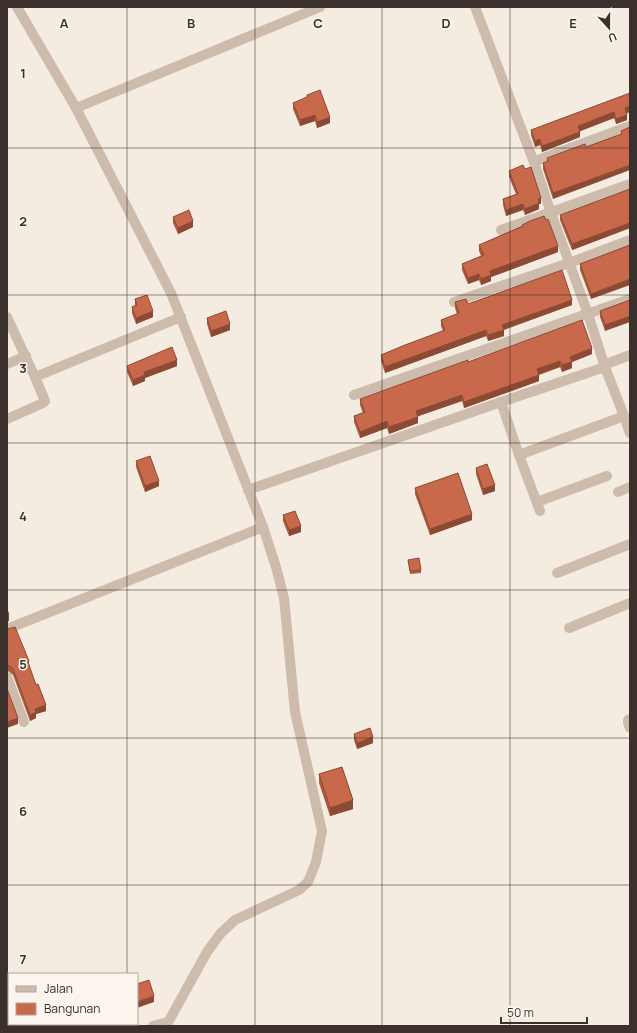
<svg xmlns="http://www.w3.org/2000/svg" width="637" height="1033" font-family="Manrope,sans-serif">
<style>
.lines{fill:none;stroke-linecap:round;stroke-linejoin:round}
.minor{stroke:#cdbbac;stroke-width:10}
.wall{fill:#ac5a40}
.shaded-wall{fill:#8c4a34}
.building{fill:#c8694b;stroke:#8c4a34}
.grid{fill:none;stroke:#3b302b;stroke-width:1;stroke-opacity:0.55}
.grid-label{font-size:13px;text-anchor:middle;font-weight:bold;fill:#3b302b;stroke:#fbf5ee;stroke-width:3;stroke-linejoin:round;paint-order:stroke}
</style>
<rect width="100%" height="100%" fill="#f4ebe1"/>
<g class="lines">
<!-- minor -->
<g class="minor">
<path d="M17 7 76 108 171 293 263 527 276 567 284 598 295 712 322 831 316 862 308 882 299 890 235 920 220 934 207 952 166 1026"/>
<path d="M475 7 535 165"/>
<path d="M76 108 320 7"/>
<path d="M501 230 630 184"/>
<path d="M454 302 569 263 630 240"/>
<path d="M7 317 35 377 45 401 43 403 7 419"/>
<path d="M7 364 26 356"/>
<path d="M604 365 630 355"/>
<path d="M35 377 181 317"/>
<path d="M354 395 630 299"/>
<path d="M501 402 519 455 624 416 605 367"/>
<path d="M624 416 630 433"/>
<path d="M519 455 540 511"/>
<path d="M248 490 501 402 605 367 588 314 551 213 535 165 536 163 538 160 630 126"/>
<path d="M618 492 630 487"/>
<path d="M537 502 607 476"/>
<path d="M557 573 630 544"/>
<path d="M569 628 630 603"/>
<path d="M7 629 263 527"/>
<path d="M7 677 24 722"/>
<path d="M630 719 628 720V723L630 728"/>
<path d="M153 1026 168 1022"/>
</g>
</g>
<!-- wall -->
<g class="wall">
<path d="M630 93 626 113 627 120 616 124 614 118 580 131V137L542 152 540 145 535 147 531 135V130Z"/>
<path d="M307 95 330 123 317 128 315 121 300 126 293 109V103L307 98Z"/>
<path d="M630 127 553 199 543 169V163L547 162V158L586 147 621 134V131Z"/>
<path d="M525 169 541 204H539V209L525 215 523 210 506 216 503 205V199L516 194 509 177V171Z"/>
<path d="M630 189V228L572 250 560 220V215Z"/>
<path d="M173 217 193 227 178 234 173 223Z"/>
<path d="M522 225 558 252 491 277V281L481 285 479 280 468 284 462 270V264L481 256 479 251V245L522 226Z"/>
<path d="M630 245 591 299 580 270V264Z"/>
<path d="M135 299 153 317 136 324 132 313V307L135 305Z"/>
<path d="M630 300 605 331 600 317V311Z"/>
<path d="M455 302 468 304 572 305 504 330V336L488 341 486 336 385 373 381 361V355L443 331 441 326V320L457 314 455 308Z"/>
<path d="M207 318 230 330 211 337 207 324Z"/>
<path d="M592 354 572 362V368L562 372 560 367 539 375V381L464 408 462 401 418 416V423L389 434 387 428 360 438 354 422V416L363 413 360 405V399L468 362Z"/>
<path d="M127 366H177L145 378V381L133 386 127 372Z"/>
<path d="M136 461 159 486 145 492 136 467Z"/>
<path d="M476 468 495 491 483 495 476 474Z"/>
<path d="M415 488 472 520 430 535 415 494Z"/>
<path d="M283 515 301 532 289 536 283 521Z"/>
<path d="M408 560 421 570V573L410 574Z"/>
<path d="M7 629 29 666 46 711 36 714V718L30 721 13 675 8 671H7Z"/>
<path d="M354 734 373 743 357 749 354 740Z"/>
<path d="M319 774 353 809 330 816 319 783Z"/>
</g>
<!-- shaded-wall -->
<g class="shaded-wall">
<path d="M630 106V112L625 114V108Z"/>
<path d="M614 112V118L578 132V126Z"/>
<path d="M315 115V121L300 126V120Z"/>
<path d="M627 115V120L616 124V119Z"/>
<path d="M330 117V123L317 128V122Z"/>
<path d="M580 132V137L542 152V146Z"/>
<path d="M540 139V145L535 147V141Z"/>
<path d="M630 165V170L553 199V193Z"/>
<path d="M541 198V204H539V209L525 215V209L538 199Z"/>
<path d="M523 204V210L506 216V210Z"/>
<path d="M193 221V227L178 234V228Z"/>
<path d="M630 223V228L572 250V244Z"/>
<path d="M558 246V252L491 277V281L481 285V279L490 271Z"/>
<path d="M479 274V280L468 284V278Z"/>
<path d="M630 279V285L591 299V294Z"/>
<path d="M572 300V305L502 330V325Z"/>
<path d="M153 311V317L136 324V318Z"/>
<path d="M630 316V322L605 331V325Z"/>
<path d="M230 324V330L211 337V331Z"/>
<path d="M486 330V336L385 373V367Z"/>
<path d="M504 330V336L488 341V335Z"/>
<path d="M592 348V354L572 362V368L562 372V365L570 357Z"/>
<path d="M177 360V366L145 378V381L133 386V380L144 372Z"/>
<path d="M560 361V367L537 375V369Z"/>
<path d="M539 375V381L464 408V402Z"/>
<path d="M462 395V401L416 417V411Z"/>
<path d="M418 417V423L389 434V427Z"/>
<path d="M387 421V428L360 438V432Z"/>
<path d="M159 481V486L145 492V486Z"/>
<path d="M495 485V491L483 495V489Z"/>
<path d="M472 514V520L430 535V529Z"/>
<path d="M301 526V532L289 536V530Z"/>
<path d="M9 615V621L7 622V616Z"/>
<path d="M46 705V711L36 714V718L30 721V715L35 709Z"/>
<path d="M18 718V724L7 728V722Z"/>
<path d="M373 737V743L357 749V743Z"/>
<path d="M353 800V809L330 816V808Z"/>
<path d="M154 996V1002L137 1008V1002Z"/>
</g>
<!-- building -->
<g class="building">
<path d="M320 90 330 117 317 122 315 115 300 120 293 103 307 97V95Z"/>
<path d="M630 93V106L625 108 627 115 616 119 614 112 578 126 580 132 542 146 540 139 535 141 531 130Z"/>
<path d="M630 127V165L553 193 543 163 548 161 547 158 585 144 586 147 622 134 621 131Z"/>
<path d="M523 165 525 169 531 167 541 198 538 199 539 203 525 209 523 204 506 210 503 199 518 194 509 171Z"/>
<path d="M630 189V223L572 244 560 215Z"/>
<path d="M189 210 193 221 178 228 173 217Z"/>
<path d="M544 216 546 220 548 219 558 246 490 271 491 275 481 279 479 274 468 278 462 264 484 255 479 245 523 226 522 225 530 221Z"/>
<path d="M630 245V279L591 294 580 264Z"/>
<path d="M562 270 572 300 502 325 504 330 488 335 486 330 385 367 381 355 405 345 445 330 441 320 459 313 455 302 466 299 468 304Z"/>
<path d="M147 295 153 311 136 318 132 307 137 305 135 299Z"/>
<path d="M630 300V316L605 325 600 311Z"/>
<path d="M226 311 230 324 211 331 207 318Z"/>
<path d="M582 320 592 348 570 357 572 362 562 365 560 361 537 369 539 375 464 402 462 395 416 411 418 417 389 427 387 421 360 432 354 416 365 412 360 399 468 360V362Z"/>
<path d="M172 347 177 360 144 372 145 375 133 380 127 366Z"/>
<path d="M150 456 159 481 145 486 136 461Z"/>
<path d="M487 464 495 485 483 489 476 468Z"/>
<path d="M458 473 472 514 430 529 415 488Z"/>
<path d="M295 511 301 526 289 530 283 515Z"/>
<path d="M419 558 421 570 410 571 408 560Z"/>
<path d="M7 609 9 615 7 616Z"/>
<path d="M15 627 29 661 28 662 36 685 38 684 46 705 35 709 36 712 30 715 13 669 8 665H7V629Z"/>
<path d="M7 689 18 718 7 722Z"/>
<path d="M370 728 373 737 357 743 354 734Z"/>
<path d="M342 767 353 800 330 808 319 774Z"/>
<path d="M149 980 154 996 137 1002V984Z"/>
</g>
<!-- grid -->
<path class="grid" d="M127 7V974M255 7V1026M382 7V1026M510 7V1026M7 148H630M7 295H630M7 443H630M7 590H630M7 738H630M7 885H630M127 1024V1026"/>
<g class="grid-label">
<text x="64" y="28">A</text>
<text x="191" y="28">B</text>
<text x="318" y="28">C</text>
<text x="446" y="28">D</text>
<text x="573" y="28">E</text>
<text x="23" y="78">1</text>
<text x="23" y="226">2</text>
<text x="23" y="373">3</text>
<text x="23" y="521">4</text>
<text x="23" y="669">5</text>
<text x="23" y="816">6</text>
<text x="23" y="964">7</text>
</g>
<!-- border -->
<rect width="637" height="1033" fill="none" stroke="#3b302b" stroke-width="16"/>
<!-- legend -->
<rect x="8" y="973" width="130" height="52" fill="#fbf5ee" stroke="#aea6a0"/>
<rect x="16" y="986" width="20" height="6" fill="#cdbbac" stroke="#aea6a0"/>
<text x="44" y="993" font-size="12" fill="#3b302b">Jalan</text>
<rect x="16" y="1003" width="20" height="12" fill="#c8694b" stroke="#aea6a0"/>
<text x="44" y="1013" font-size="12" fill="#3b302b">Bangunan</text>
<!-- north arrow -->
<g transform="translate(609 28) rotate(159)" stroke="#fbf5ee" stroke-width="3" paint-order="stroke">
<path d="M0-3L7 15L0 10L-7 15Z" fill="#3b302b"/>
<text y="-6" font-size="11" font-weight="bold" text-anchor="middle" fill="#3b302b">U</text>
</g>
<!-- scale -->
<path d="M501 1017v6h86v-6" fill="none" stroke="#3b302b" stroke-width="2"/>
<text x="507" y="1017" font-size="12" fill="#3b302b" stroke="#fbf5ee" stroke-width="3" paint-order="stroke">50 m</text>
</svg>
